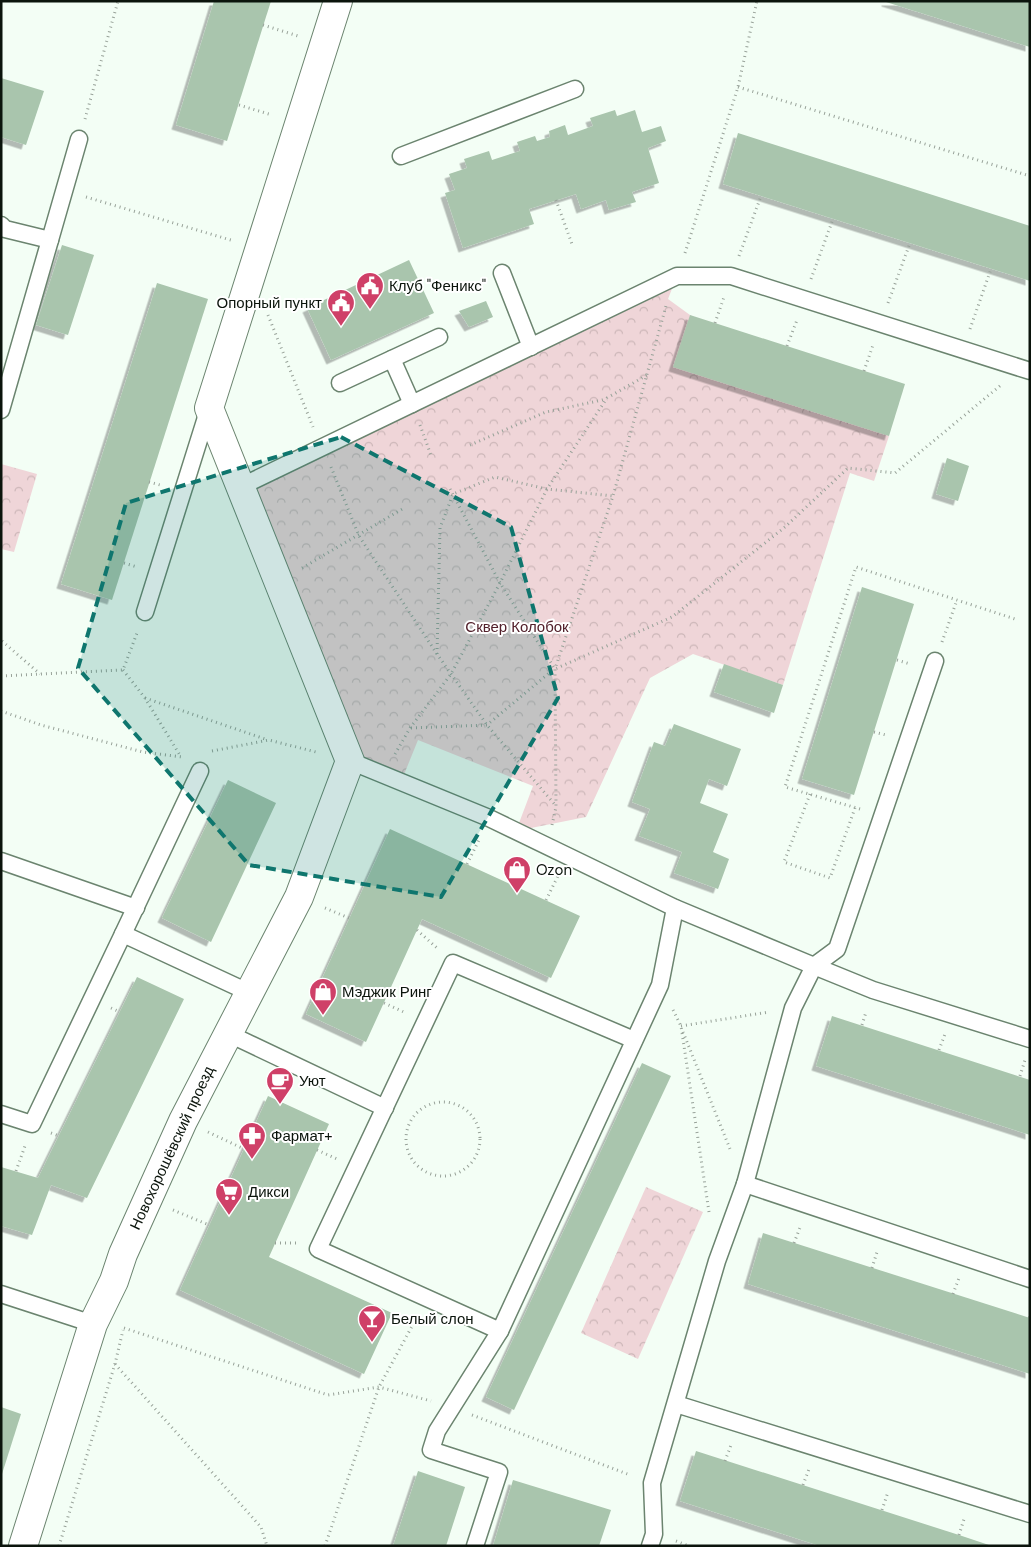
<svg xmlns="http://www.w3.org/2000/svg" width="1031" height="1547" font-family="'DM Sans',sans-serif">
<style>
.forest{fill:url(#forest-crowns)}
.building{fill:#a9c5ad;filter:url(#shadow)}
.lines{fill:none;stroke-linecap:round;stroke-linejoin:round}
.lane-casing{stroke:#6b846f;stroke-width:19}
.street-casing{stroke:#6b846f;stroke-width:30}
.path{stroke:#98a299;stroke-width:3;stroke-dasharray:1 4;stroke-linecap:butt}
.lane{stroke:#fff;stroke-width:16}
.street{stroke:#fff;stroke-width:28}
.marked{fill:#0f766e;fill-opacity:0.2;stroke:#0f766e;stroke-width:4;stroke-dasharray:10 6;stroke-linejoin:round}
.labels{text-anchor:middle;stroke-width:4;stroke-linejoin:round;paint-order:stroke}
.poi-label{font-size:15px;fill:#0b140c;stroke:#fff;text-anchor:start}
.park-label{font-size:15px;fill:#52202b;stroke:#fff}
.street-label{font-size:15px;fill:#0b140c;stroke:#fff}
</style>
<defs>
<pattern id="forest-crowns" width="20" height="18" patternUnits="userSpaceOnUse" patternTransform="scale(1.25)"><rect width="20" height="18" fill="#efd5d8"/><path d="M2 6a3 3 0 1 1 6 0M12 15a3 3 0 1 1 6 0" fill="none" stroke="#ccb6b8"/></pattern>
<filter id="shadow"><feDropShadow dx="-4.5" dy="4.5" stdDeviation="0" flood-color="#0004"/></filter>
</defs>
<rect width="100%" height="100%" fill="#f3fef5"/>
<!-- forest -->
<g class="forest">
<path d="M677 276 668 299 690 315 889 436 874 481 850 473 783 685 693 654 650 678 586 817 516 831 533 786 418 740 401 782 350 761 240 487Z"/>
<path d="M1 464 37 474 14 552 1 549Z"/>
<path d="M646 1187 703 1212 638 1359 581 1333Z"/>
</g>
<!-- building -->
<g class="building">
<path d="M214 1H271L227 141 176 125Z"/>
<path d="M886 1H1030V47L886 2Z"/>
<path d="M1 78 44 91 26 145 1 137Z"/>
<path d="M615 110 617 116 635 110 642 132 661 126 666 141 648 148 659 183 632 192 636 202 609 210 606 200 581 209 576 194 529 209 534 224 463 248 445 193 455 190 449 174 467 168 464 159 489 151 492 160 520 151 517 142 535 136 537 141 550 137 549 131 565 125 568 135 593 126 590 118Z"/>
<path d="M738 133 1030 226V281L723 184Z"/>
<path d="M62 245 94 255 68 335 36 325Z"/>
<path d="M409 260 434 313 331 360 307 308Z"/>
<path d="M157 283 208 299 112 600 61 584Z"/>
<path d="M486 301 493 317 469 327 459 311Z"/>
<path d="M690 315 905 384 889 436 673 367Z"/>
<path d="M947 458 969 466 958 501 936 494Z"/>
<path d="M862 587 914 604 854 795 802 779Z"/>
<path d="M724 664 783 685 774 713 714 692Z"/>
<path d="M674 724 741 749 727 786 709 779 700 803 728 814 713 852 729 859 718 889 674 873 682 852 639 836 650 809 632 802 654 742 665 746Z"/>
<path d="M228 780 276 803 211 942 162 918Z"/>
<path d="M390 829 580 916 551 978 422 919 366 1042 306 1014Z"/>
<path d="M137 977 184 999 87 1198 51 1185 32 1235 1 1226V1167L38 1178Z"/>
<path d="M832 1016 1030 1080V1135L816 1066Z"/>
<path d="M642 1063 671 1076 514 1410 486 1397Z"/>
<path d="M268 1096 329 1124 269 1257 392 1313 364 1374 180 1290Z"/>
<path d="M763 1233 1030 1318V1374L748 1284Z"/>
<path d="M1 1407 21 1414 2 1474H1Z"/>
<path d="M696 1451 959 1535 992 1546H820L680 1501Z"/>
<path d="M418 1471 465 1487 446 1546H393Z"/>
<path d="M513 1480 611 1510 599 1546H493Z"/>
</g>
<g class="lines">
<defs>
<g id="lane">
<path d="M401 156 575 89"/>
<path d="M1 225 5 229 50 240 79 139"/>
<path d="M502 273 531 347"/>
<path d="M392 359 412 404"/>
<path d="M340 383 439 337"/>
<path d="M1 410 50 240"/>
<path d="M240 487 677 276H731L1030 371"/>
<path d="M145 612 209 408"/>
<path d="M350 761 489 818 675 908 814 966 873 990 1030 1039"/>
<path d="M1 861 136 908"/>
<path d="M123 934 200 771"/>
<path d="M227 1033 385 1108"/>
<path d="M1 1114 32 1124 123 934 248 992"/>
<path d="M745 1184 1030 1279"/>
<path d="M1 1294 93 1324"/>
<path d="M500 1331 318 1249 453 963 634 1040"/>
<path d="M676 1404 1030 1514"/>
<path d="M475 1546 499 1472 431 1450 437 1431 500 1331 660 985 675 908"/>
<path d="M650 1546 654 1534 652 1483 717 1261 745 1184 793 1008 814 966 837 949 935 661"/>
</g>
<path id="street" d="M23 1546 93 1324 114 1281 123 1254 183 1121 299 897 350 761 209 408 338 1"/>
</defs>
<!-- lane casing -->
<use href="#lane" class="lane-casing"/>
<!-- street casing -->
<use href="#street" class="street-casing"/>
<!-- path -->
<g class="path">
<path d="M263 25 298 36"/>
<path d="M738 87 1030 176"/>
<path d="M239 105 272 115"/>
<path d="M85 119 118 1"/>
<path d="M86 197 234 241"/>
<path d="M556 200 573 247"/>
<path d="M685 253 738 87 757 1"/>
<path d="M739 256 761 196"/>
<path d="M811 279 833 219"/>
<path d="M888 303 910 243"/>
<path d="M268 315 313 427"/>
<path d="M715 323 724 297"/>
<path d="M970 329 991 269"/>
<path d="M787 346 797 320"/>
<path d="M864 371 873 345"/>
<path d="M420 425 432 458"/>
<path d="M470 445 546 412 607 399"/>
<path d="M331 467 359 536 437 654 487 725 556 806"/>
<path d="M149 482 160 485"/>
<path d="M450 489 500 583 555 669 672 617 785 527 848 468 895 473 1001 385"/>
<path d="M124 563 137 567"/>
<path d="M302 568 404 508"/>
<path d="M2 641 40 674"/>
<path d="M942 642 957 600"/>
<path d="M437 654 440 528 453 494 495 477 547 489 613 496"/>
<path d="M897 660 910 664"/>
<path d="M123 670 145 698 181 757"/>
<path d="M1 676 123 670 137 633"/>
<path d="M145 698 268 740"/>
<path d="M1 711 41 725 143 752 182 757"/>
<path d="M411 728 487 725 554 669"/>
<path d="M874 732 886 735"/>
<path d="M212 751 269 740 316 752"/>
<path d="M395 754 410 728 451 674 500 583 547 489 607 398 647 375"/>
<path d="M810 794 784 862 830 878 855 808"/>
<path d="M860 809 785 787 856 567 1015 619"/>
<path d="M552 825 556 807 555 669 613 496 666 306"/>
<path d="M467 864 480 838"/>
<path d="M546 900 558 876"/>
<path d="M325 908 349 918"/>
<path d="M417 930 437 948"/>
<path d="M384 1003 406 1013"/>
<path d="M111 1008 120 1012"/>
<path d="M673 1010 681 1026 709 1212"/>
<path d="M862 1025 866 1012"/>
<path d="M681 1026 769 1012"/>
<path d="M683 1032 730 1149"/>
<path d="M939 1050 945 1034"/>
<path d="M1020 1076 1025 1060"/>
<circle cx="443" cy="1139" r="37"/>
<path d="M208 1132 244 1149"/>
<path d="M51 1133 59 1136"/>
<path d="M317 1150 337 1159"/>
<path d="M16 1171 25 1146"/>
<path d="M173 1210 209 1225"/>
<path d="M275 1243H297"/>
<path d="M794 1243 801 1225"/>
<path d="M872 1268 877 1252"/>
<path d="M953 1294 959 1278"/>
<path d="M1029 1318 1030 1317"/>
<path d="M124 1328 328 1395 379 1387 431 1401"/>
<path d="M115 1364 261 1527 267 1546"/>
<path d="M472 1415 630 1475"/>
<path d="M725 1461 731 1445"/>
<path d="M803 1485 809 1469"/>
<path d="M882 1510 888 1492"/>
<path d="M959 1535 965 1516"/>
<path d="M676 1541 689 1546"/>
<path d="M59 1546 115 1364 123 1330"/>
<path d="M325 1546 379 1387 417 1317"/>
</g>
<!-- lane -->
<use href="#lane" class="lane"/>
<!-- street -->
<use href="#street" class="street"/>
</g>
<!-- marked area -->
<path class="marked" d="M341 437 511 527 558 698 441 897 249 865 78 668 126 503Z"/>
<!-- icons -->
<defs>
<symbol id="civic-pin" viewBox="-11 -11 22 30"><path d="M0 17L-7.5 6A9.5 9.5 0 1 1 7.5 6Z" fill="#cf4068" stroke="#fff"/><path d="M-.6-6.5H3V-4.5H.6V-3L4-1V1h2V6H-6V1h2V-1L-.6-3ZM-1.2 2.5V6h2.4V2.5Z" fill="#fff"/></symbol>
<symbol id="shop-pin" viewBox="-11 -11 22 30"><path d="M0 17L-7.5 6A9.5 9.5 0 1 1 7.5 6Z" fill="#cf4068" stroke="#fff"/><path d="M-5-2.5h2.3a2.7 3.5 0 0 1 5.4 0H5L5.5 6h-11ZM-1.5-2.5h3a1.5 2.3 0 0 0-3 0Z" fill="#fff"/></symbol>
<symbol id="cafe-pin" viewBox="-11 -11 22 30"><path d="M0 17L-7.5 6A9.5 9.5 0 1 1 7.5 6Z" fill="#cf4068" stroke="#fff"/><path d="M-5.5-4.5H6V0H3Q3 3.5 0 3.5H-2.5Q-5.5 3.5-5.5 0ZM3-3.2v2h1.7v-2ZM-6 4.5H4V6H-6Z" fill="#fff"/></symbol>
<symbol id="pharmacy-pin" viewBox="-11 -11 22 30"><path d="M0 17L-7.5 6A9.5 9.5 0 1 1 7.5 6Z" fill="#cf4068" stroke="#fff"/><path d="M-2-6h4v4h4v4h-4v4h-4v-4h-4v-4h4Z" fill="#fff"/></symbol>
<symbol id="supermarket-pin" viewBox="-11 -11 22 30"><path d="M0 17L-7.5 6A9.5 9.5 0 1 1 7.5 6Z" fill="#cf4068" stroke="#fff"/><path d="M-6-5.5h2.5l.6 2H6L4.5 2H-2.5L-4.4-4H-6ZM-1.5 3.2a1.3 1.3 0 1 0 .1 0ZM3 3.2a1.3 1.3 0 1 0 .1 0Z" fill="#fff"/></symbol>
<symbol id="bar-pin" viewBox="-11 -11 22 30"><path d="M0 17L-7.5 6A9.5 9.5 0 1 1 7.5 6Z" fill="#cf4068" stroke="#fff"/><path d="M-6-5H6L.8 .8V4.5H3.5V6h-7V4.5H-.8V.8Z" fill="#fff"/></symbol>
</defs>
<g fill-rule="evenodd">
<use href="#civic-pin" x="354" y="270" width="32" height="43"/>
<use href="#civic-pin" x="325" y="287" width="32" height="43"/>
<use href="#shop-pin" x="501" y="854" width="32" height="43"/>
<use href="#shop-pin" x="307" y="976" width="32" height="43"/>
<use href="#cafe-pin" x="264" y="1065" width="32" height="43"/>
<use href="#pharmacy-pin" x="236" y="1120" width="32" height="43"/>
<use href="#supermarket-pin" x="213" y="1176" width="32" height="43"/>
<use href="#bar-pin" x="356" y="1303" width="32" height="43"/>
</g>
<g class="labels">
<!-- poi labels -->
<g class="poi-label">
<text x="389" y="291">Клуб "Феникс"</text>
<text x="322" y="308" text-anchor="end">Опорный пункт</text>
<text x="536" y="875">Ozon</text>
<text x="342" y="997">Мэджик Ринг</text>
<text x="299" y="1086">Уют</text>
<text x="271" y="1141">Фармат+</text>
<text x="248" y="1197">Дикси</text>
<text x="391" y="1324">Белый слон</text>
</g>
<!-- park labels -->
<g class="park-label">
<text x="517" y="632">Сквер Колобок</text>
</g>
<!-- street labels -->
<g class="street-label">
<text transform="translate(172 1148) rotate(-65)" y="5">Новохорошёвский проезд</text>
</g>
</g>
<!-- border -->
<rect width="1031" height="1547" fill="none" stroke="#0b140c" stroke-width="5"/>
</svg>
